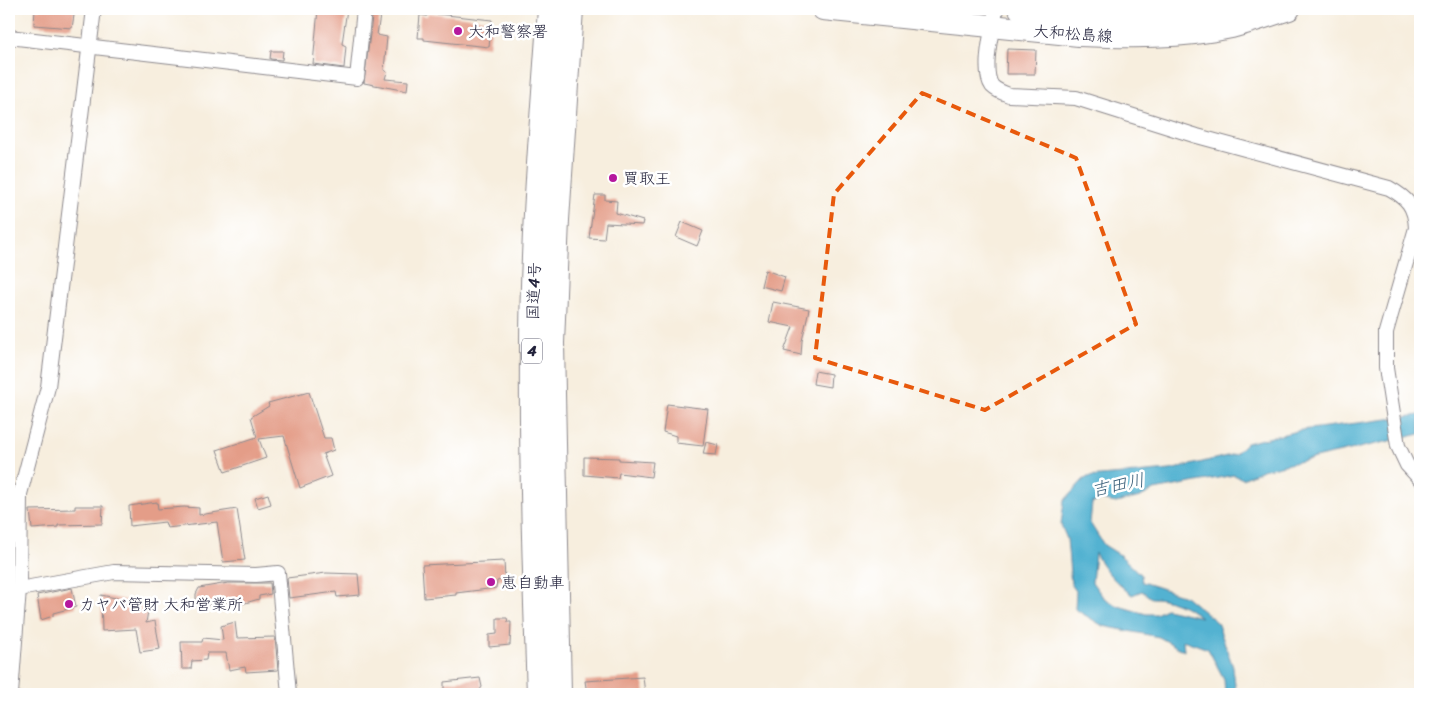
<svg xmlns="http://www.w3.org/2000/svg" width="1429" height="703" font-family="Sriracha,'Klee One',sans-serif">
<style>
.water{fill:#53b2d1;stroke:#3a6a86;fill-rule:evenodd}
.building{fill:#e49d88}
.lines{fill:none;stroke-linecap:round;stroke-linejoin:round}
.minor-casing{stroke:#8c888c;stroke-width:16}
.primary-casing{stroke:#8c888c;stroke-width:24}
.trunk-casing{stroke:#8c888c;stroke-width:26}
.minor{stroke:#fff;stroke-width:14}
.primary{stroke:#fff;stroke-width:22}
.trunk{stroke:#fff;stroke-width:24}
.marked{fill:none;stroke:#e8590c;stroke-width:4;stroke-dasharray:10 6;stroke-linejoin:round}
.poi-dot{fill:#b5179e;stroke:#fff;stroke-width:2}
.labels{text-anchor:middle;stroke-width:5;stroke-linejoin:round;paint-order:stroke}
.shield{fill:#fff;stroke:#646476;stroke-width:1}
.shield-label{font-size:15px;font-weight:bold;fill:#22223b}
.poi-label{font-size:16px;fill:#22223b;stroke:#fff;text-anchor:start}
.street-label{font-size:16px;fill:#22223b;stroke:#fff}
.water-label{font-size:18px;font-style:italic;fill:#365c77;stroke:#fff}
</style>
<rect width="100%" height="100%" fill="#fff"/>
<filter id="ink" filterUnits="userSpaceOnUse"><feTurbulence type="fractalNoise" baseFrequency=".02" numOctaves="2"/><feDisplacementMap in="SourceGraphic" scale="10" xChannelSelector="R" yChannelSelector="G"/><feConvolveMatrix kernelMatrix="1 2 1 2 8 2 1 2 1" color-interpolation-filters="sRGB"/></filter>
<filter id="wash" filterUnits="userSpaceOnUse"><feTurbulence type="fractalNoise" baseFrequency=".0096" numOctaves="4" result="noise"/><feDisplacementMap in="SourceGraphic" scale="20" xChannelSelector="R" yChannelSelector="G"/><feGaussianBlur stdDeviation="1.12" result="paint"/><feColorMatrix in="noise" values="0 0 0 0 0 0 0 0 0 0 0 0 0 0 0 0 0 1.4 0 .05"/><feComposite in="paint" operator="in"/></filter>
<g filter="url(#wash)">
<rect width="100%" height="100%" fill="#f7eede"/>
<!-- water -->
<path class="water" d="M1420 415V434L1262 470 1243 479 1234 475 1154 490 1140 497 1116 503 1101 500 1092 503 1090 523 1104 545 1120 555 1141 575 1142 582 1185 596 1217 622 1233 667 1236 694H1225L1224 679 1208 649 1183 640 1184 651 1159 637 1103 626 1075 609 1076 591 1071 584 1067 539 1061 525 1064 501 1083 480 1088 477 1170 470 1235 454 1246 443 1302 430ZM1095 553C1105 571 1115 582 1132 595L1142 591 1151 598C1167 597 1188 607 1201 617L1166 609 1156 614H1146L1115 605 1103 597 1092 582Z"/>
<g id="blocks">
<!-- building -->
<g class="building">
<path d="M35 9H75L72 28 34 25Z"/>
<path d="M318 9H347L342 44 346 46 344 68 313 64Z"/>
<path d="M373 9H381L377 35 387 37 384 70 387 72 385 79 408 81 407 91 364 83Z"/>
<path d="M428 13 492 20 489 47 424 40V38H418L420 15 427 16Z"/>
<path d="M1007 49 1036 50 1035 74H1006Z"/>
<path d="M271 51H283L282 60 270 59Z"/>
<path d="M595 195H605V200L617 201 616 213 643 221 642 225 606 223 604 239 589 238Z"/>
<path d="M682 222 703 231 697 246 676 237Z"/>
<path d="M765 270 785 277 781 291 761 286Z"/>
<path d="M773 302 809 309 802 341 801 355 784 351 793 327 769 322Z"/>
<path d="M815 371 831 374 830 387 813 384Z"/>
<path d="M309 392 324 438H331L334 450 323 454 331 476 300 488 284 436 259 439 266 458 225 472 217 450 257 437 251 417 269 406 268 403Z"/>
<path d="M667 404 708 409 703 446 676 443V436L663 432Z"/>
<path d="M706 442 718 445 716 455 703 454Z"/>
<path d="M584 457 619 458V460L653 462 651 477 619 473 618 478 584 475Z"/>
<path d="M268 494 271 504 258 508 255 498Z"/>
<path d="M157 502 158 509 184 507 199 508V515L237 509 245 560 223 562 217 522 167 528 165 522 130 526 129 506Z"/>
<path d="M75 506H103L102 524 58 525V527L32 529 30 510 75 509Z"/>
<path d="M504 561 505 579 497 581 496 588 456 593V595L424 598 422 565Z"/>
<path d="M326 573 358 574 360 595 337 597 336 592 289 598 287 578Z"/>
<path d="M228 583H270L271 594 259 596V599L228 608 227 603 196 606V594L199 588Z"/>
<path d="M72 588 76 607 53 613V616L41 620 37 595Z"/>
<path d="M101 595 149 605 146 623 155 621 160 649 140 652 136 629 102 631Z"/>
<path d="M497 618H507L508 622H511L510 645 489 647V635L497 634Z"/>
<path d="M235 622 237 638 275 637 278 670 246 672 245 667 229 670 226 653H207L206 660 192 661 191 669H182L181 642H202L203 638 223 640 221 626Z"/>
<path d="M643 677 645 694H587L585 681Z"/>
<path d="M480 678 482 687 477 694H444V682Z"/>
</g>
</g>
</g>
<g filter="url(#ink)">
<use href="#blocks" fill-opacity="0" stroke="#8c888c" stroke-width="1"/>
<g class="lines">
<defs>
<g id="minor">
<path d="M996 9C993 27 981 70 992 86 997 91 1003 93 1009 95L1076 98 1197 136 1389 188C1407 198 1415 206 1416 228L1386 332V368L1398 446 1407 465 1420 479"/>
<path d="M9 37 357 78 364 9"/>
<path d="M19 589 114 572 256 575 278 573 289 694"/>
<path d="M11 694 19 589 20 494 48 387 94 9"/>
</g>
<g id="primary">
<path d="M823 9 1079 35C1130 37 1181 38 1231 27 1251 22 1270 15 1289 9"/>
<path d="M1020 9C1077 15 1135 23 1192 16 1204 14 1215 11 1226 9"/>
</g>
<g id="trunk">
<path d="M539 694C535 579 531 464 532 349 532 236 542 122 550 9"/>
<path d="M559 694 552 343 557 220 571 9"/>
</g>
</defs>
<!-- minor casing -->
<use href="#minor" class="minor-casing"/>
<!-- primary casing -->
<use href="#primary" class="primary-casing"/>
<!-- trunk casing -->
<use href="#trunk" class="trunk-casing"/>
<!-- minor -->
<use href="#minor" class="minor"/>
<!-- primary -->
<use href="#primary" class="primary"/>
<!-- trunk -->
<use href="#trunk" class="trunk"/>
</g>
</g>
<!-- marked area -->
<path class="marked" d="M922 93 1076 158 1136 324 985 410 815 358 834 194Z"/>
<!-- markers -->
<g class="poi-dot">
<circle cx="458" cy="31" r="5"/>
<circle cx="613" cy="178" r="5"/>
<circle cx="491" cy="582" r="5"/>
<circle cx="69" cy="604" r="5"/>
</g>
<g class="labels">
<!-- shield labels -->
<rect class="shield" x="522" y="338.5" width="20" height="25" rx="4"/>
<g class="shield-label">
<text x="532" y="356">4</text>
</g>
<!-- poi labels -->
<g class="poi-label">
<text x="468" y="37">大和警察署</text>
<text x="623" y="184">買取王</text>
<text x="501" y="588">恵自動車</text>
<text x="79" y="610">カヤバ管財 大和営業所</text>
</g>
<!-- street labels -->
<g class="street-label">
<text transform="translate(1073 33) rotate(4)" y="6">大和松島線</text>
<text transform="translate(533 291) rotate(-88)" y="6">国道4号</text>
</g>
<!-- water labels -->
<g class="water-label">
<text transform="translate(1118 485) rotate(-12)" y="6">吉田川</text>
</g>
</g>
<!-- margin -->
<rect width="1429" height="703" fill="none" stroke="#fff" stroke-width="30"/>
</svg>
